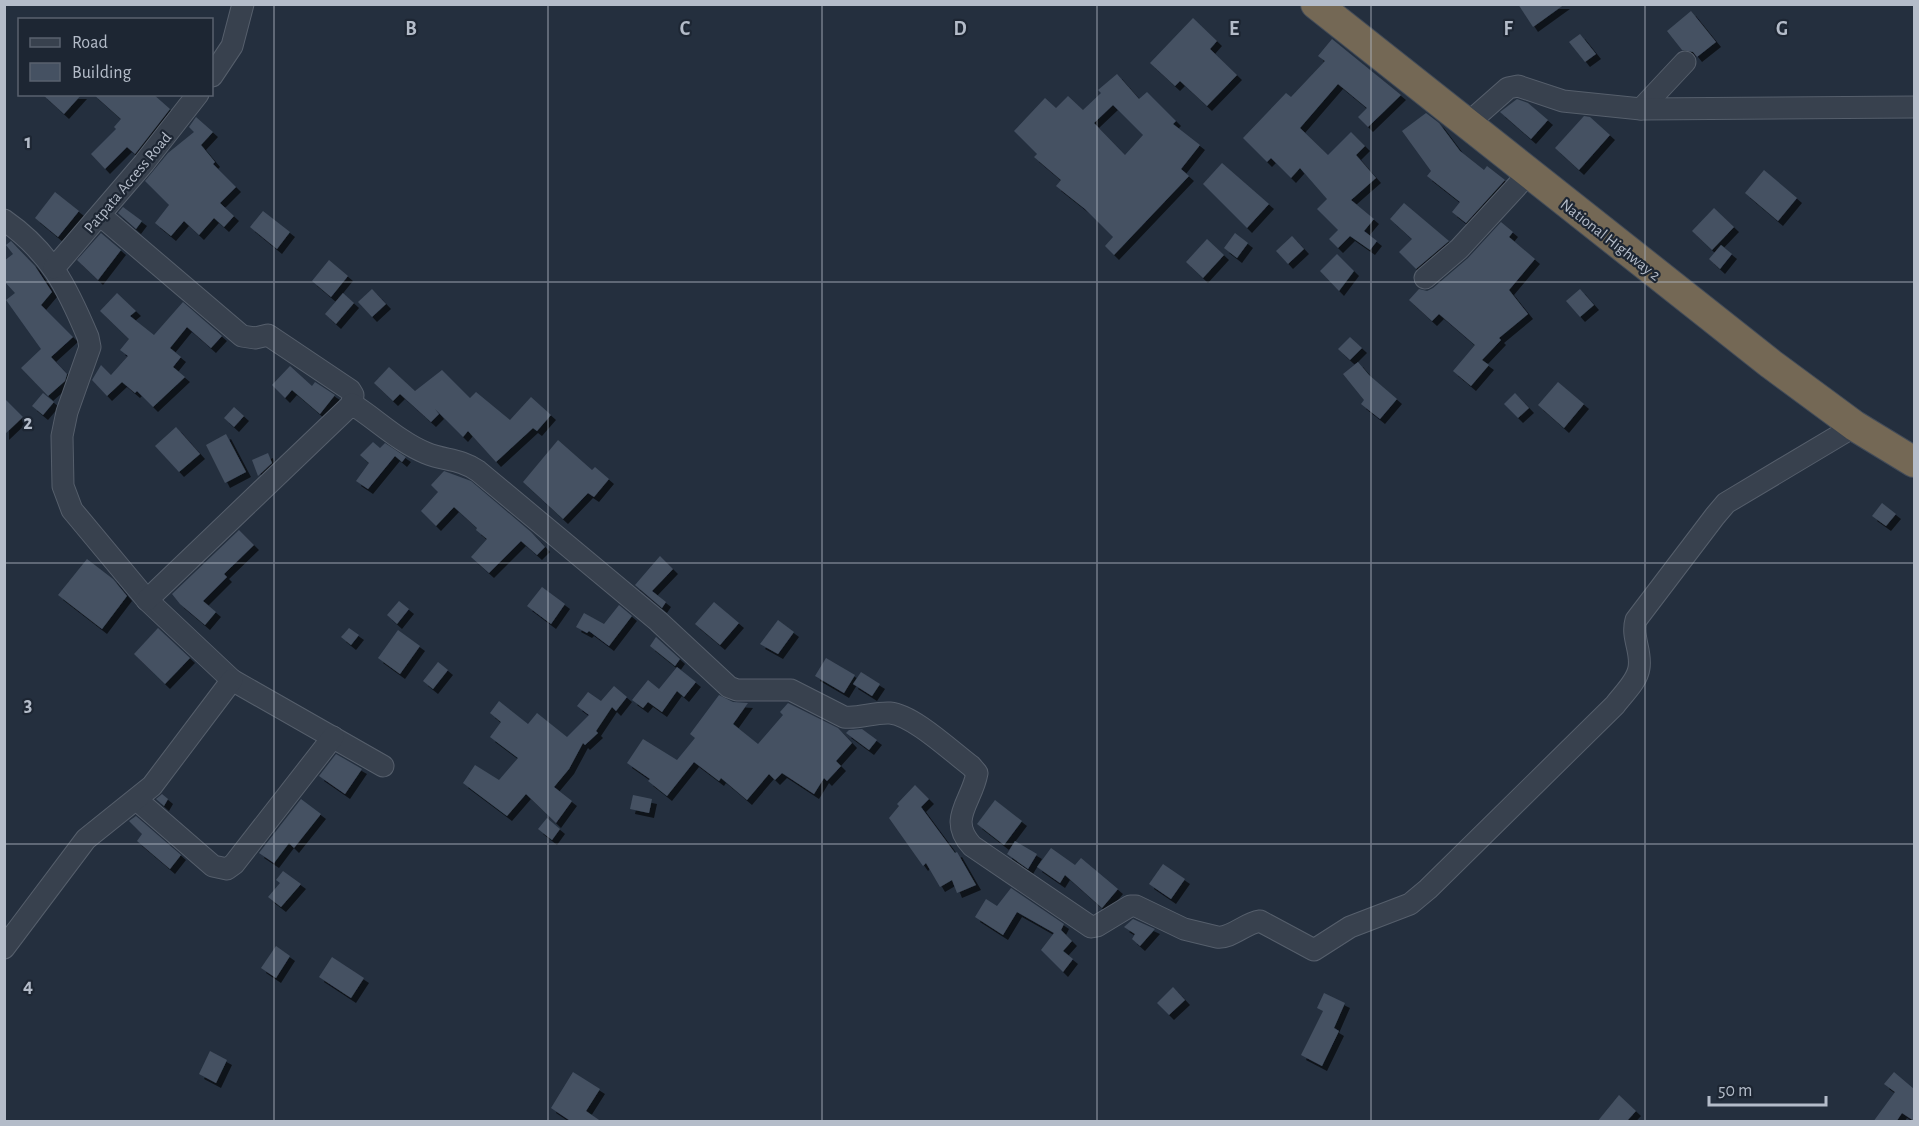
<svg xmlns="http://www.w3.org/2000/svg" width="1919" height="1126" font-family="'Alegreya Sans',sans-serif">
<style>
.building{fill:#455162;fill-rule:evenodd;filter:url(#shadow)}
.lines{fill:none;stroke-linecap:round;stroke-linejoin:round}
.minor-casing{stroke:#565f6c;stroke-width:23}
.highway-casing{stroke:#434c59;stroke-width:32}
.minor{stroke:#38414e;stroke-width:21}
.highway{stroke:#746855;stroke-width:30}
.grid{fill:none;stroke:#b4bcc9;stroke-width:1.5;stroke-opacity:0.55}
.labels{text-anchor:middle;stroke-width:4.5;stroke-linejoin:round;paint-order:stroke}
.street-label{font-size:16px;fill:#b4bcc9;stroke:#1d2633}
.grid-label{font-size:20px;text-anchor:middle;font-weight:bold;fill:#b4bcc9;stroke:#1d2633;stroke-width:4.5;stroke-linejoin:round;paint-order:stroke}
</style>
<defs>
<filter id="shadow"><feDropShadow dx="5" dy="5" stdDeviation="0" flood-color="#0009"/></filter>
</defs>
<rect width="100%" height="100%" fill="#242f3e"/>
<!-- building -->
<g class="building">
<path d="M1518 4H1565L1533 27Z"/>
<path d="M1691 11 1716 42 1697 57 1693 52 1682 50 1667 31Z"/>
<path d="M1193 18 1217 41 1210 49 1237 75 1207 106 1180 81 1175 86 1150 63Z"/>
<path d="M1580 34 1596 54 1585 62 1569 42Z"/>
<path d="M1332 39 1401 95 1368 127 1358 117 1367 108 1338 84 1300 128 1328 155 1351 132 1365 146 1356 155 1376 178 1351 200 1374 219 1364 231 1377 241 1370 250 1350 236 1338 248 1329 239 1338 230 1317 209 1327 199 1300 168 1291 178 1271 158 1267 162 1243 138 1286 93 1291 97 1325 61 1318 56Z"/>
<path d="M1117 74 1139 99 1147 92 1176 121 1173 124 1200 145 1181 169 1189 176 1114 255 1105 246 1113 237 1085 209 1056 186 1061 180 1034 157 1037 154 1014 131 1045 98 1056 108 1068 96 1083 110 1101 93 1098 90ZM1113 105 1143 135 1125 155 1094 123Z"/>
<path d="M42 94H82L64 114Z"/>
<path d="M93 94H153L170 109 135 154 127 147 105 169 91 154 116 129 114 127 121 119Z"/>
<path d="M1517 99 1528 103 1548 120 1531 139 1500 112Z"/>
<path d="M1426 113 1439 123 1460 151 1484 170 1487 166 1505 180 1466 223 1452 212 1460 202 1427 176 1431 171 1402 131Z"/>
<path d="M1584 116 1590 117 1610 135 1579 170 1555 148Z"/>
<path d="M196 117 213 132 201 145 215 162 213 164 236 187 220 203 234 216 224 227 214 218 199 235 184 221 171 236 155 223 169 205 145 181 168 153 194 132 189 127Z"/>
<path d="M1222 163 1269 204 1247 228 1203 184Z"/>
<path d="M1764 170 1797 198 1778 221 1745 193Z"/>
<path d="M55 192 79 211 58 237 35 218Z"/>
<path d="M1404 203 1449 241 1416 269 1399 252 1412 239 1390 219Z"/>
<path d="M123 207 142 221 136 229 118 213Z"/>
<path d="M1714 208 1734 227 1712 250 1692 231Z"/>
<path d="M263 211 290 232 277 249 250 227Z"/>
<path d="M1501 222 1513 232 1509 237 1535 259 1509 290 1528 314 1499 338 1501 340 1482 360 1489 365 1471 386 1453 371 1475 345 1439 314 1432 321 1409 300 1419 289 1427 291 1433 288 1468 258Z"/>
<path d="M101 233 121 250 98 280 77 260Z"/>
<path d="M1235 233 1248 243 1237 258 1224 248Z"/>
<path d="M1292 236 1304 249 1288 264 1276 251Z"/>
<path d="M1207 239 1224 255 1203 278 1186 262Z"/>
<path d="M11 241 35 266 52 292 41 305 73 337 51 357 67 374 65 381 48 396 21 368 41 349 6 300 15 293 4 281V261L13 254 6 245Z"/>
<path d="M1721 245 1732 254 1720 269 1709 259Z"/>
<path d="M1337 254 1354 271 1339 291 1320 271Z"/>
<path d="M329 260 348 276 331 297 312 281Z"/>
<path d="M372 289 386 304 372 317 358 302Z"/>
<path d="M1580 289 1594 305 1580 317 1566 301Z"/>
<path d="M117 293 136 311 130 316 154 335 183 302 222 336 211 348 187 327 170 348 181 357 173 367 185 377 153 407 137 391 135 393 122 382 107 396 92 380 101 365 111 375 128 356 120 350 129 339 100 311Z"/>
<path d="M343 293 354 303 336 324 325 314Z"/>
<path d="M1350 337 1362 348 1350 360 1338 349Z"/>
<path d="M1358 362 1369 375 1397 399 1380 419 1361 404 1364 400 1343 374Z"/>
<path d="M290 366 312 386 315 382 335 395 320 414 292 390 285 398 272 385Z"/>
<path d="M389 367 415 391 442 370 470 398 476 392 510 420 531 397 551 415 537 431 533 428 496 462 468 431 463 437 435 409 439 414 431 422 400 394 393 401 374 383Z"/>
<path d="M1558 382 1584 404 1564 428 1538 405Z"/>
<path d="M43 393 54 402 43 415 32 406Z"/>
<path d="M1515 393 1529 408 1518 418 1504 404Z"/>
<path d="M4 398 23 417 4 435Z"/>
<path d="M234 407 244 416 234 427 224 418Z"/>
<path d="M176 427 200 454 179 472 155 446Z"/>
<path d="M226 434 246 472 225 483 206 445Z"/>
<path d="M558 440 592 470 595 467 609 479 594 497 588 493 563 519 523 482Z"/>
<path d="M373 442 380 448 385 443 406 457 402 462 395 456 368 489 356 481 369 463 360 455Z"/>
<path d="M268 453 272 463 258 476 252 460Z"/>
<path d="M444 471 471 481 531 532 545 547 537 555 521 541 489 573 471 557 487 539 476 530 477 528 454 507 436 526 421 511 438 492 431 485Z"/>
<path d="M1882 503 1896 514 1886 526 1872 516Z"/>
<path d="M239 530 254 545 224 574 227 577 203 601 216 612 205 625 180 604 172 594Z"/>
<path d="M660 556 673 569 652 591 666 602 662 608 635 585Z"/>
<path d="M87 559 113 579 127 596 102 629 58 595Z"/>
<path d="M542 587 565 604 551 624 527 606Z"/>
<path d="M399 601 409 609 397 624 387 615Z"/>
<path d="M714 602 739 623 720 645 695 624Z"/>
<path d="M619 605 632 616 609 646 589 631 587 633 576 627 584 613 604 624Z"/>
<path d="M778 620 794 632 778 654 760 644Z"/>
<path d="M158 628 190 658 165 684 134 654Z"/>
<path d="M349 628 359 635 351 645 341 637Z"/>
<path d="M398 630 420 646 400 674 378 658Z"/>
<path d="M656 637 680 659 675 666 650 646Z"/>
<path d="M826 658 855 675 844 693 815 676Z"/>
<path d="M438 662 448 670 433 689 423 681Z"/>
<path d="M677 667 696 682 684 697 677 691 662 712 648 702 643 708 632 700 648 680 659 689Z"/>
<path d="M861 672 880 684 872 696 853 684Z"/>
<path d="M614 686 627 697 616 711 612 707 596 731 598 733 585 745 583 743 569 769 554 787 572 801 556 823 526 794 507 816 463 783 475 765 499 780 518 758 490 737 501 722 490 713 499 701 528 724 537 713 567 737 589 715 577 706 588 692 601 701Z"/>
<path d="M719 695 733 702 748 703 733 724 758 744 783 715 780 712 788 703 838 728 852 743 836 761 841 766 827 781 824 778 814 794 782 773 775 780 769 774 747 800 721 778 719 781 694 762 667 796 648 781 650 779 627 763 643 739 677 760 695 738 690 734Z"/>
<path d="M862 729 877 740 869 750 846 733 849 730Z"/>
<path d="M336 754 362 769 345 794 319 776Z"/>
<path d="M915 785 929 799 921 807 955 853 957 852 976 885 957 893 952 880 940 887 926 863 923 866 889 818 899 806 897 804Z"/>
<path d="M162 794 168 799 164 806 156 799Z"/>
<path d="M633 795 652 799 649 813 630 809Z"/>
<path d="M301 799 321 814 294 848 289 843 274 863 259 853Z"/>
<path d="M995 800 1022 821 1004 845 977 824Z"/>
<path d="M136 816 181 855 170 869 137 841 142 834 129 821Z"/>
<path d="M547 818 560 829 552 840 538 829Z"/>
<path d="M1015 841 1037 854 1028 869 1007 854Z"/>
<path d="M1051 848 1075 865 1081 858 1118 889 1102 908 1065 875 1060 883 1037 867Z"/>
<path d="M1163 864 1185 879 1171 899 1149 884Z"/>
<path d="M283 871 301 884 281 907 268 897 280 883 276 880Z"/>
<path d="M1011 888 1064 924 1061 930 1072 941 1063 951 1073 959 1063 972 1041 950 1054 933 1017 912 1003 935 975 917 986 899 997 906Z"/>
<path d="M1133 919 1155 929 1140 946 1132 939 1135 934 1124 927Z"/>
<path d="M276 946 290 956 276 978 261 968Z"/>
<path d="M332 957 364 978 351 998 319 977Z"/>
<path d="M1173 987 1185 1000 1169 1015 1157 1003Z"/>
<path d="M1324 993 1345 1003 1334 1028 1339 1031 1322 1066 1301 1055 1323 1011 1317 1008Z"/>
<path d="M210 1051 227 1060 216 1083 199 1074Z"/>
<path d="M573 1072 600 1089 586 1111 602 1122H572L551 1108Z"/>
<path d="M1894 1072 1914 1089V1121L1902 1113 1896 1122H1873L1895 1092 1884 1084Z"/>
<path d="M1619 1095 1636 1111 1626 1122H1597Z"/>
</g>
<g class="lines">
<defs>
<g id="minor">
<path d="M212 76 232 46 243 4"/>
<path d="M1641 109 1685 62"/>
<path d="M1466 125 1508 88 1518 86 1563 101 1641 109 1914 107"/>
<path d="M100 215 242 336 255 338 268 335 350 390 353 395 352 404"/>
<path d="M4 220C50 252 67 287 88 337L90 347 67 412 62 436 63 486 72 510 147 600 232 680 383 766"/>
<path d="M54 268 144 163 198 94"/>
<path d="M1425 278 1459 249 1528 174"/>
<path d="M147 600 352 404C376 419 399 442 426 453 445 461 459 458 478 471L658 621 729 687 737 690H791L844 717C859 719 874 712 890 713 913 715 951 751 971 766L977 773C972 802 947 819 972 846L1091 927 1097 926 1130 906H1136L1184 929 1217 937C1231 939 1245 923 1260 921L1314 950 1350 927 1410 904 1428 889 1615 705C1623 694 1637 682 1639 668 1642 651 1631 637 1636 620L1715 516 1726 503 1855 426"/>
<path d="M137 800 213 866 227 869 234 864 333 737"/>
<path d="M4 948 86 839 152 786 232 680"/>
</g>
<path id="highway" d="M1316 4 1771 364 1855 426 1914 462"/>
</defs>
<!-- minor casing -->
<use href="#minor" class="minor-casing"/>
<!-- highway casing -->
<use href="#highway" class="highway-casing"/>
<!-- minor -->
<use href="#minor" class="minor"/>
<!-- highway -->
<use href="#highway" class="highway"/>
</g>
<!-- grid -->
<path class="grid" d="M274 4V1122M548 4V1122M822 4V1122M1097 4V1122M1371 4V1122M1645 4V1122M4 282H1914M4 563H1914M4 844H1914"/>
<g class="labels">
<!-- street labels -->
<g class="street-label">
<text transform="translate(127 182) rotate(-50)" y="6">Patpata Access Road</text>
<text transform="translate(1611 239) rotate(38)" y="6">National Highway 2</text>
</g>
</g>
<g class="grid-label">
<text x="411" y="35">B</text>
<text x="685" y="35">C</text>
<text x="960" y="35">D</text>
<text x="1234" y="35">E</text>
<text x="1508" y="35">F</text>
<text x="1782" y="35">G</text>
<text x="28" y="148">1</text>
<text x="28" y="429">2</text>
<text x="28" y="711">3</text>
<text x="28" y="992">4</text>
</g>
<!-- border -->
<rect width="1919" height="1126" fill="none" stroke="#b4bcc9" stroke-width="12"/>
<!-- legend -->
<rect x="18" y="18" width="195" height="78" fill="#1d2633" stroke="#59626f" stroke-width="1.5"/>
<rect x="30" y="38" width="30" height="9" fill="#38414e" stroke="#59626f" stroke-width="1.5"/>
<text x="72" y="48" font-size="18" fill="#b4bcc9">Road</text>
<rect x="30" y="63" width="30" height="18" fill="#455162" stroke="#59626f" stroke-width="1.5"/>
<text x="72" y="78" font-size="18" fill="#b4bcc9">Building</text>
<!-- scale -->
<path d="M1709 1096v9h117v-9" fill="none" stroke="#b4bcc9" stroke-width="3"/>
<text x="1718" y="1096" font-size="18" fill="#b4bcc9" stroke="#1d2633" stroke-width="4.5" paint-order="stroke">50 m</text>
</svg>
